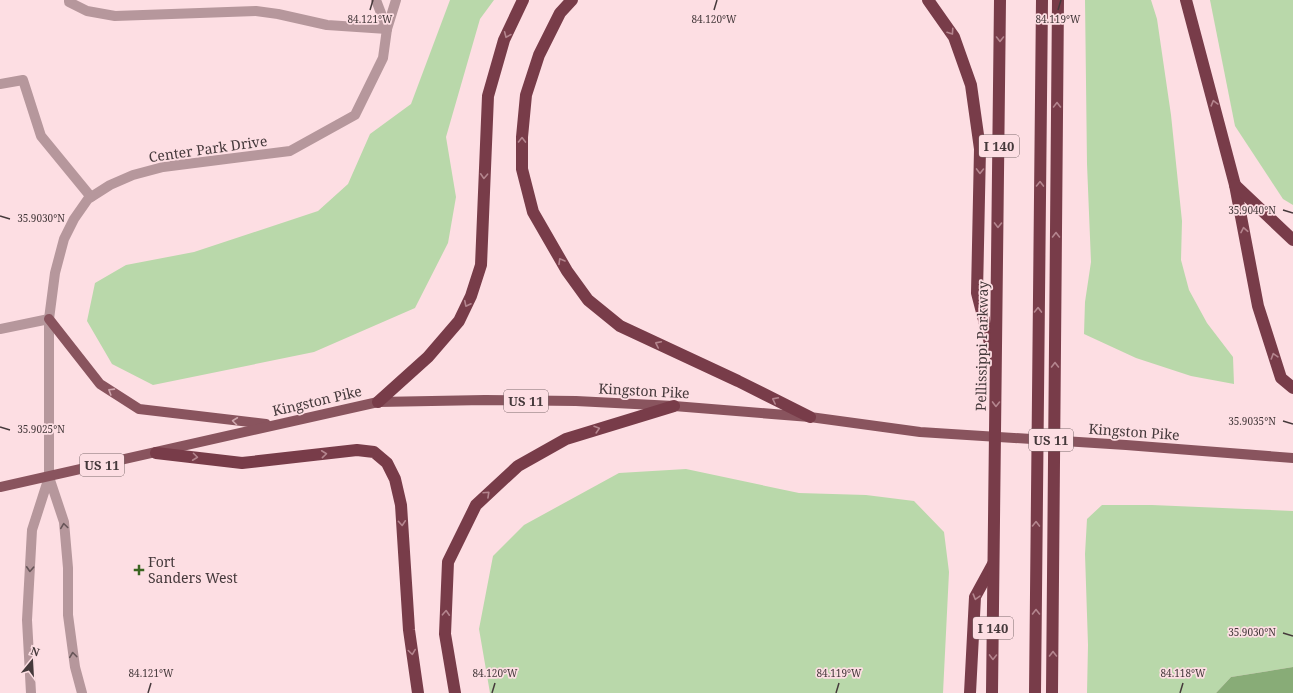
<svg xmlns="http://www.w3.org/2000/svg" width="1293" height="693" font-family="'Noto Serif',serif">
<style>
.green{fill:#b9d8aa}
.water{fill:#88ac77}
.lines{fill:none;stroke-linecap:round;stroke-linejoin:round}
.service{stroke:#b6979c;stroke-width:10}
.minor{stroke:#b6979c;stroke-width:10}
.primary{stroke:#89545e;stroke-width:10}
.motorway{stroke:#783c49;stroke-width:12}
.oneway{stroke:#b4858e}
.oneway2{stroke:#cfa7ae}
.oneway3{stroke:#675558}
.ticks{fill:none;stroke:#45393b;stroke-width:1.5}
.poi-dot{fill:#3a6420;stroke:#fddee3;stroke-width:1.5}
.labels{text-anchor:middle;stroke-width:3.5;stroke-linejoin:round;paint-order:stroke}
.shield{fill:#fddee3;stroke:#7c6a6d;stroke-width:1}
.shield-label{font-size:13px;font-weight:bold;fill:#45393b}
.street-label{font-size:14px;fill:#45393b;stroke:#fddee3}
.poi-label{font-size:14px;fill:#45393b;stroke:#fddee3;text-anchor:start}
.ticks-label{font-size:10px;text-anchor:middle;fill:#45393b;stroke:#fddee3;stroke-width:3.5;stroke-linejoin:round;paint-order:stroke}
</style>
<rect width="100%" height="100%" fill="#fddee3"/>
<!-- green -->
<g class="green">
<path d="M450 0H494L480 19 446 137 456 197 448 243 415 308 314 352 153 385 112 364 87 321 95 283 126 265 194 252 318 211 348 184 370 134 411 104Z"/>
<path d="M1085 0H1151L1157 19 1171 115 1182 221 1181 260 1189 290 1207 323 1233 357 1234 384 1191 376 1136 358 1084 334 1085 302 1091 262 1087 164Z"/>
<path d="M1210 0H1293V205L1283 199 1235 126Z"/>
<path d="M686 469 799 493 866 495 914 501 944 532 949 572 943 693H490L479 629 493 556 524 525 619 473Z"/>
<path d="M1102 505H1152L1293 511V667L1231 677 1216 693H1087L1088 645 1085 554 1087 519Z"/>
</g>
<!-- water -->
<path class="water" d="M1293 667V693H1216L1231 677Z"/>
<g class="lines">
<!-- service -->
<g class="service">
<path d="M69 0V2L87 11 115 16 256 11 278 14 327 25 387 29"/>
<path d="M0 84 23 80 41 136 91 197"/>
<path d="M0 329 49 319"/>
<path d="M49 477 64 522 68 568V615L75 667 82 693"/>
<path d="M31 693 27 620 32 530 49 477"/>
</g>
<!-- minor -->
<g class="minor">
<path d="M376 0 387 29"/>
<path d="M49 477V319L55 273 64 239 74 219 88 199 110 185 133 175 163 167 290 151 355 115 383 58 387 29 396 0"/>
</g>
<!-- primary -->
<g class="primary">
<path d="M49 319 100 384 139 409 266 424"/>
<path d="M0 487 378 402 485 400 576 401 674 406 810 417 920 432 1126 445 1293 458"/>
</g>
<!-- motorway -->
<g class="motorway">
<path d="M572 0 560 13 539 55 526 95 522 137V169L533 212 567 271 588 300 620 326 738 381 810 417"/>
<path d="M928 0 954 37 971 85 980 149 977 293 992 351"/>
<path d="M1186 0 1235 185 1258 306 1281 378 1293 388"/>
<path d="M1235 185 1293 240"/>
<path d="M378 402 428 357 459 321 471 296 481 265 488 96 504 40 523 0"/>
<path d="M156 453 242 463 357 450 374 452 387 463 395 479 401 505 409 630 418 693"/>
<path d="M455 693 445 634 448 562 476 505 518 466 566 439 674 406"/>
<path d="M970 693 975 597 993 564"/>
<path d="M992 693 1000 0"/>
<path d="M1035 693 1042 0"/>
<path d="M1052 693 1058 0"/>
</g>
</g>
<!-- one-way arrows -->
<defs><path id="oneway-chevron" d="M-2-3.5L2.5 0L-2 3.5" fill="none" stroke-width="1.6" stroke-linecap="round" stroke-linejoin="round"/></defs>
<g class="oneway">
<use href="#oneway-chevron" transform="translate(951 32) rotate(56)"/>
<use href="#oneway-chevron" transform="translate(507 35) rotate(113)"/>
<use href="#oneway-chevron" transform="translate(1000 39) rotate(90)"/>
<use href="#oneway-chevron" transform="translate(1214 103) rotate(-105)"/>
<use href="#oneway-chevron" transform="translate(1057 105) rotate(-90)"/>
<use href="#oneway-chevron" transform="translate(522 140) rotate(-89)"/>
<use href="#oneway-chevron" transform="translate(980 171) rotate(91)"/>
<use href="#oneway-chevron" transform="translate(484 176) rotate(93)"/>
<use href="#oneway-chevron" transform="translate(1040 184) rotate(-89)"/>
<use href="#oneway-chevron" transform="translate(998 225) rotate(91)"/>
<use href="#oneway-chevron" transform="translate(1244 230) rotate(-101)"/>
<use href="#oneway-chevron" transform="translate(1056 235) rotate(-90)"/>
<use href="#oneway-chevron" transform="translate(561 261) rotate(-120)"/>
<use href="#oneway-chevron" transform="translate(467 304) rotate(116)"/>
<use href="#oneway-chevron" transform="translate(1038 310) rotate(-89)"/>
<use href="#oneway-chevron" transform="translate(658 344) rotate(-154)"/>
<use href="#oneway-chevron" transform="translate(1274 356) rotate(-107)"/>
<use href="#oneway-chevron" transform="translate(1055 365) rotate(-90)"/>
<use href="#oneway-chevron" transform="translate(775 400) rotate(-153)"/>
<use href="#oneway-chevron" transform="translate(996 404) rotate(91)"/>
<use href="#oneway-chevron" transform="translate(597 429) rotate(-17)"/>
<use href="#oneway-chevron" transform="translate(324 454) rotate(-6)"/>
<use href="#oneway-chevron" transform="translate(195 457) rotate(7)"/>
<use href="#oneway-chevron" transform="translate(487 494) rotate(-43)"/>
<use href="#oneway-chevron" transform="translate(402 523) rotate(86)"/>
<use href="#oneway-chevron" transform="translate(1036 524) rotate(-89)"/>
<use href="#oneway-chevron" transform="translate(976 597) rotate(106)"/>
<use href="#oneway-chevron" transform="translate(1036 612) rotate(-90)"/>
<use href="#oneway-chevron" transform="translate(446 613) rotate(-87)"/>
<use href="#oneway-chevron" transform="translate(412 652) rotate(82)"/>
<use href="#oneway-chevron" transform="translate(1053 654) rotate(-90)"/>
<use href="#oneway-chevron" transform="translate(993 657) rotate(91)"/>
</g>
<g class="oneway2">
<use href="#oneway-chevron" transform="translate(111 391) rotate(-148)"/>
<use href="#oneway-chevron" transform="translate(235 421) rotate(-173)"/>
</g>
<g class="oneway3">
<use href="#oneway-chevron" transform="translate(64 526) rotate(-98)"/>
<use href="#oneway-chevron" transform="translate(30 569) rotate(93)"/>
<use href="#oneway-chevron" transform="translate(73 655) rotate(-97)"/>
</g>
<!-- ticks -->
<path class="ticks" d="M370 10 373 0M714 10 717 0M1058 10 1061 0M1283 210 1293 213M0 216 10 219M1283 421 1293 424M0 427 10 430M1283 633 1293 636M148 693 151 683M492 693 495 683M836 693 839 683M1180 693 1183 683"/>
<!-- markers -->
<path class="poi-dot" d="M137 564h4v4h4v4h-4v4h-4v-4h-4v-4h4z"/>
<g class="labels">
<!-- shield labels -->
<g class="shield">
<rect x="979" y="135" width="40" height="22" rx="3"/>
<rect x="504" y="390" width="44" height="22" rx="3"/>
<rect x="1029" y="429" width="44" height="22" rx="3"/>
<rect x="80" y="454" width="44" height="22" rx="3"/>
<rect x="973" y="617" width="40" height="22" rx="3"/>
</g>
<g class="shield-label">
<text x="999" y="151">I 140</text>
<text x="526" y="406">US 11</text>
<text x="1051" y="445">US 11</text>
<text x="102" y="470">US 11</text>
<text x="993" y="633">I 140</text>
</g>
<!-- street labels -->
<g class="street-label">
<text transform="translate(208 149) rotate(-8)" y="5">Center Park Drive</text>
<text transform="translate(982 346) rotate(-89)" y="5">Pellissippi Parkway</text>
<text transform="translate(644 391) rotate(3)" y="5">Kingston Pike</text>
<text transform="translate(317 401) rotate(-13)" y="5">Kingston Pike</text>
<text transform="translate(1134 432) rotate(4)" y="5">Kingston Pike</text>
</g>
<!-- poi labels -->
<g class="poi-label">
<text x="148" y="567">Fort<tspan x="148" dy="16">Sanders West</tspan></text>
</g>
</g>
<g class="ticks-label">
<text x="370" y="23">84.121°W</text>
<text x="714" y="23">84.120°W</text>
<text x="1058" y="23">84.119°W</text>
<text x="1252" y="214">35.9040°N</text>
<text x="41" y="222">35.9030°N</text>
<text x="1252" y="425">35.9035°N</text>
<text x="41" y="433">35.9025°N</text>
<text x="1252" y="636">35.9030°N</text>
<text x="151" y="677">84.121°W</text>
<text x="495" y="677">84.120°W</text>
<text x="839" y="677">84.119°W</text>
<text x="1183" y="677">84.118°W</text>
</g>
<!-- north arrow -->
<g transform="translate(32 661) rotate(18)" stroke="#fddee3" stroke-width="3" paint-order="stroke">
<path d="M0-3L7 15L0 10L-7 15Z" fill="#45393b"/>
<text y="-6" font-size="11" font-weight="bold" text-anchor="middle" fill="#45393b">N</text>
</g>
</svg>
